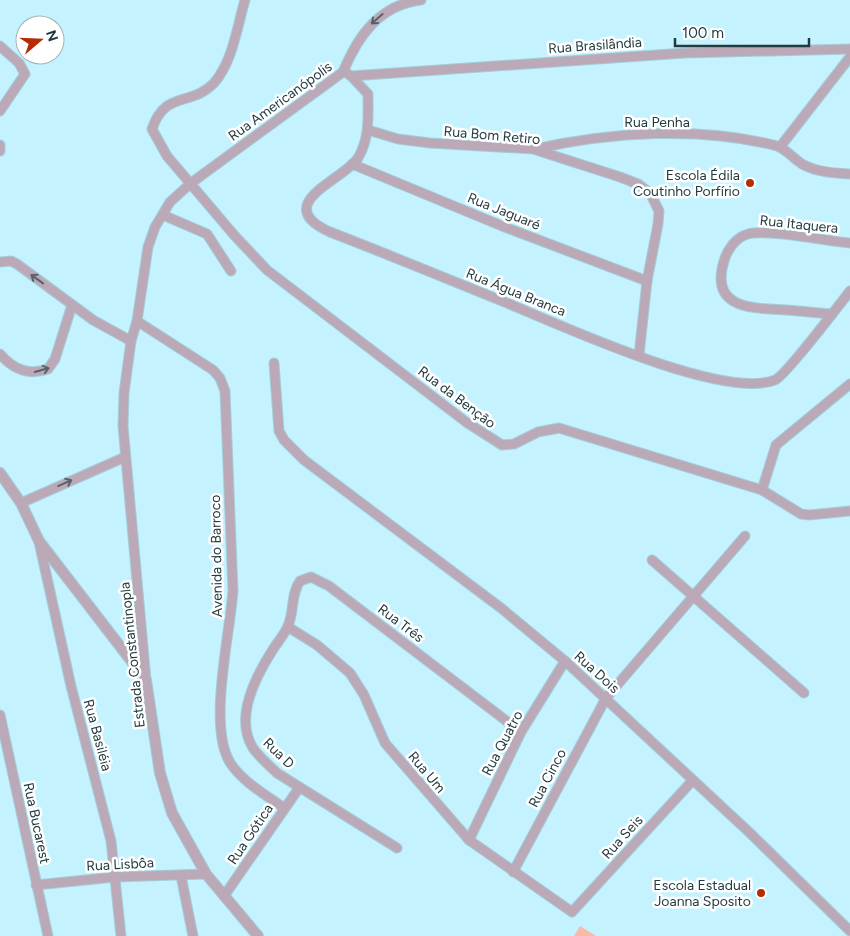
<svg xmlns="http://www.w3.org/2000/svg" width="850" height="936" font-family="Figtree,sans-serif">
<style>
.pitch{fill:#f7baaa}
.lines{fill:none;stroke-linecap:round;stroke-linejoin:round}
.minor-casing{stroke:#a4ced9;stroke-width:11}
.tertiary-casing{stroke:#a4ced9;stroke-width:12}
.minor{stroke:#bca9b7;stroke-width:9}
.tertiary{stroke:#bca9b7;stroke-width:10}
.oneway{stroke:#58626a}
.poi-dot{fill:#b62c02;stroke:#fff;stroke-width:2}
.labels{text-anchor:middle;stroke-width:5;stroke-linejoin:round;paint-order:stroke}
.street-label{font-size:14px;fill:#223b40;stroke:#fff}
.poi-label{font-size:14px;fill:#223b40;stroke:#fff;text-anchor:end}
</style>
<rect width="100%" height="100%" fill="#c4f3ff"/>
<!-- pitch -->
<path class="pitch" d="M580 926 596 936H574Z"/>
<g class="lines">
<defs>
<g id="minor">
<path d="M245 0C237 27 233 61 214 83 191 107 165 90 152 129L167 156 234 235 267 270 466 422 502 445 514 444 538 432 559 428 762 490 801 514 809 515 850 511"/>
<path d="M0 46 19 63 25 74 0 111"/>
<path d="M348 74 351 76 685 53 850 49"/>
<path d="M351 76 368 94C368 116 370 138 358 158 344 180 269 204 330 232 387 254 445 278 502 301 556 323 723 401 775 380 785 376 840 304 850 291"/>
<path d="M368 130 398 139 430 143 533 149 620 177 638 184 650 193 659 211 658 224 647 281 639 355"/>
<path d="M0 145V151"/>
<path d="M780 147 850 57"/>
<path d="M535 149C610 132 702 126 777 146 786 149 794 159 802 164 816 172 834 173 850 174"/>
<path d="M352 164 502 226 647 281"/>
<path d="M163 215 207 234 231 271"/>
<path d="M0 262 11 261 17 264 93 320 131 341"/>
<path d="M832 314C817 313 801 311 786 310 754 308 709 310 724 261 727 250 736 237 748 234 767 229 827 241 850 243"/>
<path d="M137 321 213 370 220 378 225 391 233 591C230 634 207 729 231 764 243 782 266 795 284 808"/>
<path d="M0 354C13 369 28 376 48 369L55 359 72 305"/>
<path d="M274 363 279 431 284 440 304 460 501 608 565 661 750 833 850 931"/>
<path d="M762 490 776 445 850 384"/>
<path d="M21 503 125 457"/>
<path d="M39 542 71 686 111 841 121 936"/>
<path d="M652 560 804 693"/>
<path d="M288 627 317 645 350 673 364 695 385 743 469 840 572 912 693 780"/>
<path d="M146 680 123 426 124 393 131 341 137 321 148 247 155 227 170 202 191 183 343 72C358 36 379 5 421 0"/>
<path d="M0 715 48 936"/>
<path d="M469 840 521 732 565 661"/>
<path d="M397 848 277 773C269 765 259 757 253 748 234 718 256 676 272 651 277 643 283 636 287 628 295 613 290 595 300 581L311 577 329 586 521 732"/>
<path d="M513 872 606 698 745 536"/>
<path d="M181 876 193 936"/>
<path d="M36 885 115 877 206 874"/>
<path d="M224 896 299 788"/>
</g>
<path id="tertiary" d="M0 473 21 503 39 541 146 680 160 773 172 813 206 874 258 936"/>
</defs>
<!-- minor casing -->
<use href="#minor" class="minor-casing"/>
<!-- tertiary casing -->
<use href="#tertiary" class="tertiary-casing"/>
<!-- minor -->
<use href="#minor" class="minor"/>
<!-- tertiary -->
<use href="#tertiary" class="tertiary"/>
</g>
<!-- one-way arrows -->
<defs><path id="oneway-shaft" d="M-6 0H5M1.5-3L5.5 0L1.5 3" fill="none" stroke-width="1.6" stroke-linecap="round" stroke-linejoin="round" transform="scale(1.25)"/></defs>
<g class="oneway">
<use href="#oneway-shaft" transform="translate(377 19) rotate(139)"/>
<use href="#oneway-shaft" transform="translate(37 279) rotate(-144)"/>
<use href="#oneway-shaft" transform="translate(42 370) rotate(-16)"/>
<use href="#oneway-shaft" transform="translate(65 483) rotate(-24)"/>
</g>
<!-- markers -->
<g class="poi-dot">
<circle cx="750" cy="183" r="5"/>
<circle cx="761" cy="893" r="5"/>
</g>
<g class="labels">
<!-- street labels -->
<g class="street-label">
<text transform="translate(595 45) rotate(-4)" y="5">Rua Brasilândia</text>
<text transform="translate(280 101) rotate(-36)" y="5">Rua Americanópolis</text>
<text x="657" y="127">Rua Penha</text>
<text transform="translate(492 135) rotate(5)" y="5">Rua Bom Retiro</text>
<text transform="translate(504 211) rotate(22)" y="5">Rua Jaguaré</text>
<text transform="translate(799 224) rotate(6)" y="5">Rua Itaquera</text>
<text transform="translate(516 292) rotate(22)" y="5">Rua Água Branca</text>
<text transform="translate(457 397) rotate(37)" y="5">Rua da Benção</text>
<text transform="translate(216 556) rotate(-91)" y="5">Avenida do Barroco</text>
<text transform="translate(401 623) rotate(37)" y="5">Rua Três</text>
<text transform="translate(132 655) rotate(-96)" y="5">Estrada Constantinopla</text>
<text transform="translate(597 672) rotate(42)" y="5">Rua Dois</text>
<text transform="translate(98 735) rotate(75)" y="5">Rua Basiléia</text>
<text transform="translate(502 743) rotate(-62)" y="5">Rua Quatro</text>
<text transform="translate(279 753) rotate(44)" y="5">Rua D</text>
<text transform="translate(427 772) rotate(50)" y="5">Rua Um</text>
<text transform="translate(547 778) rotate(-62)" y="5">Rua Cinco</text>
<text transform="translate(37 823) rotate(78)" y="5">Rua Bucarest</text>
<text transform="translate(250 834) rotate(-56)" y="5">Rua Gótica</text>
<text transform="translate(622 837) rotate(-48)" y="5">Rua Seis</text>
<text transform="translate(120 864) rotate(-3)" y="5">Rua Lisbôa</text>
</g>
<!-- poi labels -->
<g class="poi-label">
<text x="740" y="180">Escola Édila<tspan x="740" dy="16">Coutinho Porfírio</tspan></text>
<text x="751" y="890">Escola Estadual<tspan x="751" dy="16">Joanna Sposito</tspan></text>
</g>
</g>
<!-- north arrow -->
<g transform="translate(40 40) rotate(71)"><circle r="24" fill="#ffffff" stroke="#a7b1b3"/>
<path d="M0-4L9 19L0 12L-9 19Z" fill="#b62c02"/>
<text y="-8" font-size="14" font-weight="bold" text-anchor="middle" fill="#223b40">N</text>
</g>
<!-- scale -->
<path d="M675 38v8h134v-8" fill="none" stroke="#223b40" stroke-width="2.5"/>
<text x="682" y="38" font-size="15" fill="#223b40" stroke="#ffffff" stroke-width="4" paint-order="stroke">100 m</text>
</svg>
